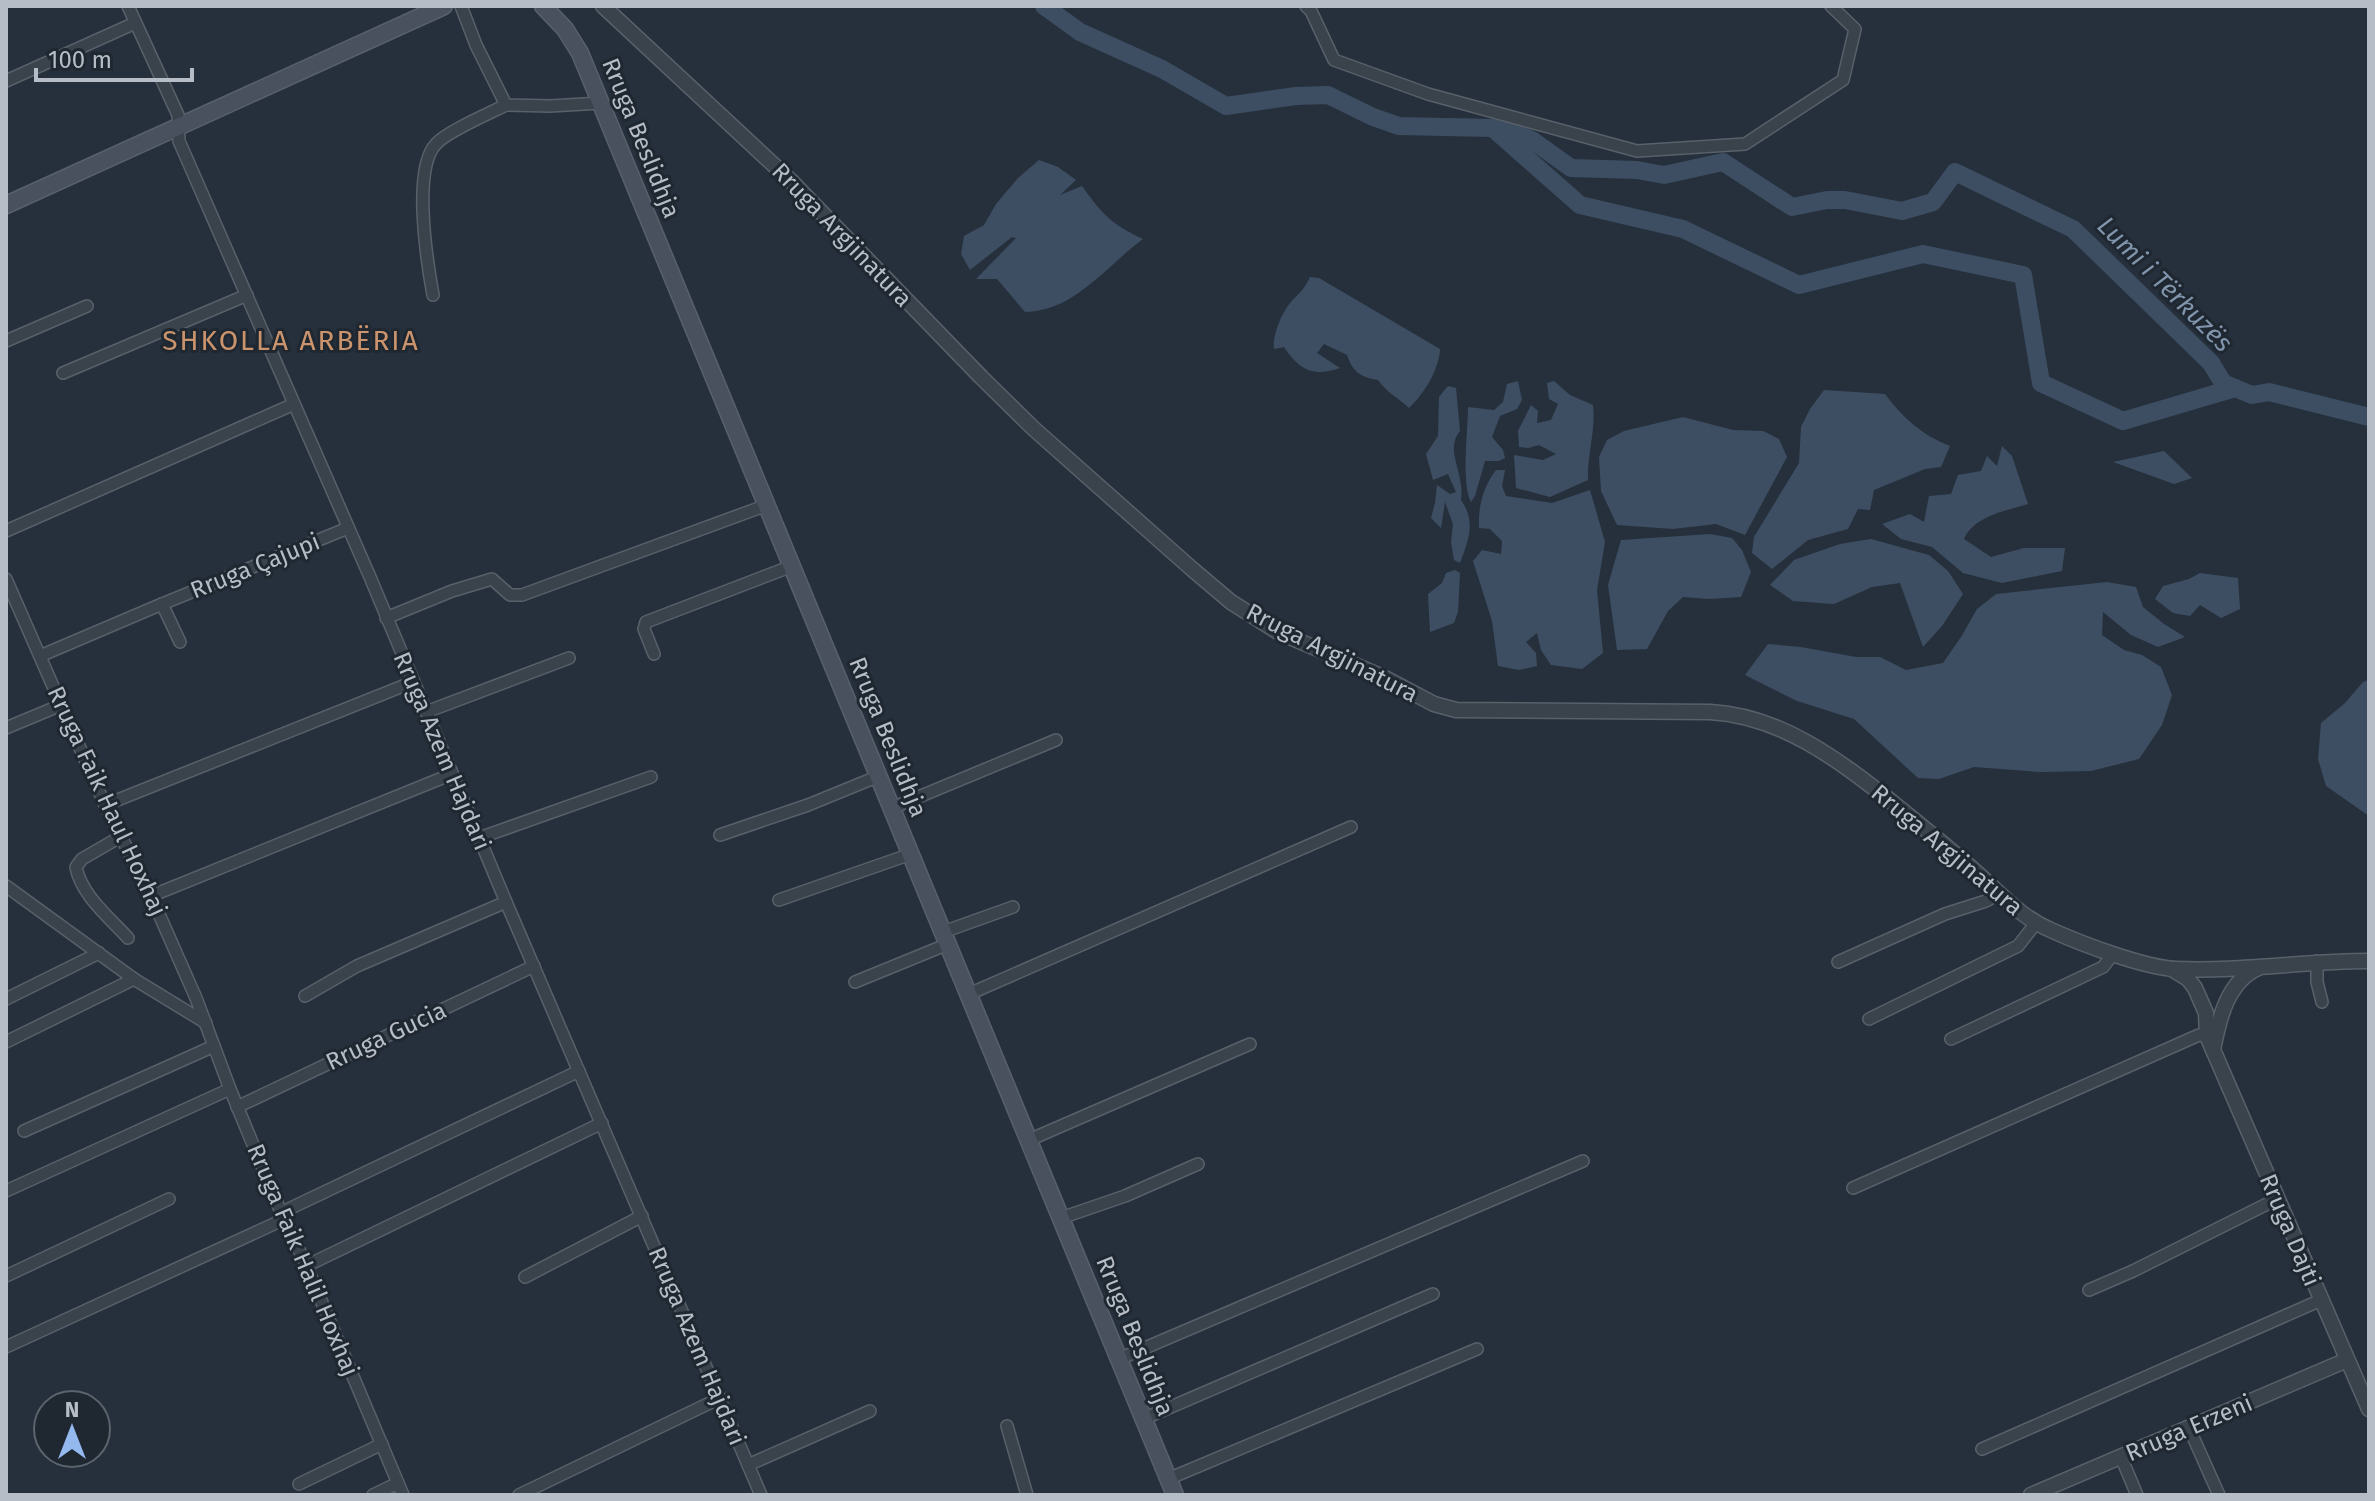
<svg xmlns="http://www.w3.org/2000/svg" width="2375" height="1501" font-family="'Fira Sans',sans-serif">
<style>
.water{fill:#3d4e63}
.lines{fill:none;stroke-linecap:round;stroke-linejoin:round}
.river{stroke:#3d4e63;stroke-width:18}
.minor-casing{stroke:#58606a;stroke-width:14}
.tertiary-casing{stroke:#58606a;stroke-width:17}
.secondary-casing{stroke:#58606a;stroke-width:19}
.minor{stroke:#3a424c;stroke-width:11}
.tertiary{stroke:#3a424c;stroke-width:14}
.secondary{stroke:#49515f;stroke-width:16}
.labels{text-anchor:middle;stroke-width:6;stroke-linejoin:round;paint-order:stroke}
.street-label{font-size:24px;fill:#b6bdc7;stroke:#1f2731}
.water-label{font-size:26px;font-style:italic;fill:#8094ac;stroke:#1f2731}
.quarter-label{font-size:28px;letter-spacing:2px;fill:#cb946d;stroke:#1f2731}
</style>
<rect width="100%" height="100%" fill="#26303c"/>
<!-- water -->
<g class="water">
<path d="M1039 160 1058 167 1076 180 1060 195 1082 186C1102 214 1111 224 1143 239 1106 266 1075 311 1025 312L997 279H976L1016 238 1012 237 970 270 961 254 964 236 984 225 996 204 1018 178Z"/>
<path d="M1310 277 1319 278 1440 349C1439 370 1424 394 1409 408 1399 398 1387 393 1378 380 1360 377 1353 372 1347 355L1324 344 1317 353 1340 368C1313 377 1300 371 1284 347L1274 349C1272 336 1282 312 1291 302 1300 292 1304 290 1310 277Z"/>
<path d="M1518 381 1522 400 1517 409 1500 416 1492 437 1503 450 1505 458 1499 461H1485L1475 496 1471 502C1461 483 1468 430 1468 407L1494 410 1503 402 1507 384Z"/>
<path d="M1554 381 1570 395 1593 405C1596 430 1587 455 1588 480L1550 497 1516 488 1514 455 1543 460 1556 454 1539 445 1528 448 1519 447 1518 431 1531 405 1538 411 1537 423 1551 420 1558 404 1549 399 1547 383Z"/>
<path d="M1448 386 1456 388 1460 431C1444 450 1465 473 1461 500 1476 522 1469 539 1460 563L1454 560 1451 542 1453 524 1445 502 1441 528 1431 518 1435 503 1437 485 1450 494 1456 492 1448 474 1433 480 1426 454 1438 436 1439 397Z"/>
<path d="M1824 390 1885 394C1902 417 1923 436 1950 446L1941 467 1925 469 1874 490 1870 510 1858 509 1848 529 1808 540 1772 569 1752 553 1754 537 1799 463 1801 427 1810 409Z"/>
<path d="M1683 417 1733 430 1763 431 1779 439 1787 457 1745 535 1716 524 1673 529 1617 525 1601 491 1599 457 1607 440 1624 431Z"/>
<path d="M2002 446 2012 456 2028 504C2005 511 1974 516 1964 539L1991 557 2024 548H2065L2062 571 2002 583 1963 573 1932 547 1901 539 1882 524 1910 514 1924 522 1929 496 1951 494 1958 475 1981 471 1987 456 1997 466Z"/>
<path d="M2164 451 2192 478 2174 484 2113 462Z"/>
<path d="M1496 470H1505L1502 486 1506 496 1552 503 1590 490 1605 542 1597 590 1603 653 1582 669 1551 665 1541 650 1537 633 1526 642 1536 653 1537 666 1519 670 1498 666 1492 621 1473 561 1482 550 1501 554 1502 541 1490 529 1479 528C1478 507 1483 487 1496 470Z"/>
<path d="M1710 534 1732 538 1742 550 1751 572 1741 597 1709 599 1683 597 1668 611 1647 649 1617 650 1608 585 1621 540Z"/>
<path d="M1871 539 1929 555 1948 571 1963 594 1942 626 1923 647 1900 583 1872 587 1834 604 1793 601 1770 585 1794 560 1840 544Z"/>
<path d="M1455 570 1460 573 1458 612 1454 623 1430 632 1428 594 1442 583 1446 573Z"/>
<path d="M2200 573 2238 578 2240 609 2221 618 2200 605 2190 616 2173 613 2155 599 2163 586 2189 579Z"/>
<path d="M2107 582 2136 587 2143 607 2164 624 2185 637 2158 647 2131 635 2103 612 2102 635 2124 650 2142 655 2161 667 2172 695 2162 725 2139 759 2091 771 2040 772 1974 767 1939 779 1918 778 1854 719 1797 701 1745 675 1768 644 1801 647 1856 657H1880L1906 670 1943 663 1961 637 1977 609 1996 594Z"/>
<path d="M2369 680V816L2326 786 2318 759 2321 723 2345 703 2363 682Z"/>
</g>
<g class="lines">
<!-- river -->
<g class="river">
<path d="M1044 6 1080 32 1162 69 1226 106 1296 96 1328 95 1373 117 1399 126 1492 128 1513 132 1532 140 1571 168 1637 170 1664 175 1723 162 1792 207 1827 200H1845L1902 211 1933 202 1955 172 2073 229 2211 363 2223 383 2252 395 2269 392 2369 417"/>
<path d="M1496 131 1580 205 1683 229 1799 285 1923 254 2023 275 2041 383 2123 421 2235 388"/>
</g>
<defs>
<g id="minor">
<path d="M128 6 178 115 179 141 370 577 506 902 761 1495"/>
<path d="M461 6 476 45 506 105 550 106 601 103"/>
<path d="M1306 6 1311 11 1334 60 1428 94 1637 151 1745 144 1843 80 1855 29 1831 6"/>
<path d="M6 81 135 23"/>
<path d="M433 295C427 262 412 169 436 144 446 132 490 113 506 105"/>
<path d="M6 341 87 306"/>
<path d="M63 373 247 295"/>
<path d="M6 531 294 404"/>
<path d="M6 579 105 805 151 896 196 998 230 1089 283 1217 304 1260 403 1495"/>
<path d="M162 604 348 528"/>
<path d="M386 618 452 591 492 579 510 595H522L767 505"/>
<path d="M654 654 644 629 646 622 792 566"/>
<path d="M40 656 162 604 180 642"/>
<path d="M426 712 569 658"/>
<path d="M6 728 61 705"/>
<path d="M105 805 413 682"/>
<path d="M892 808 1056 740"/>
<path d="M720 835 808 805 879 776"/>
<path d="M120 837 82 859 76 867C81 895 110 918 128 938"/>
<path d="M479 838 651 777"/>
<path d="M6 886 134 979 206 1023"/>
<path d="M151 896 452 774"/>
<path d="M779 900 911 854"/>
<path d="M943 932 1013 907"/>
<path d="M2317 961V982L2322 1002"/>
<path d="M1838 962 1945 914 1986 901 1998 894"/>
<path d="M855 982 948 944"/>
<path d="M969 994 1351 827"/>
<path d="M305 996 357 966 506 902"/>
<path d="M6 999 99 953"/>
<path d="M1869 1019 2018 946 2036 923"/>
<path d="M1951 1039 2103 967 2114 953"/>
<path d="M6 1042 134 979"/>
<path d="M237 1107 534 966"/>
<path d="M24 1131 214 1046"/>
<path d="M1029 1140 1250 1044"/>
<path d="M1853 1188 2199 1035 2207 1036"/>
<path d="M6 1191 230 1089"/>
<path d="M1061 1218 1125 1196 1198 1164"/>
<path d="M306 1266 602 1123"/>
<path d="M6 1276 169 1199"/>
<path d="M525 1277 642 1216"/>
<path d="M2089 1290 2133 1271 2277 1199"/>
<path d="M6 1347 276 1223 287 1210 295 1206 579 1071"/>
<path d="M1119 1359 1583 1161"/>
<path d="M1143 1419 1433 1294"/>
<path d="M1007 1426 1027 1495"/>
<path d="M2189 1428 2219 1495"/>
<path d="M1982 1449 2321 1300"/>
<path d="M2121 1457 2137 1495"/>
<path d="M748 1465 870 1411"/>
<path d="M1168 1479 1477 1349"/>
<path d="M299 1484 382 1444"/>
<path d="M373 1495 398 1483"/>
<path d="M519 1495 720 1398"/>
</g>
<g id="tertiary">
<path d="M603 6 791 181 981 377 1034 429 1192 569 1231 602 1278 632 1383 677 1434 704 1456 710 1710 712C1782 716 1838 760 1892 802 1920 825 1949 848 1976 872 2001 894 2021 918 2053 931 2082 944 2143 967 2175 969 2239 972 2304 961 2369 961"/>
<path d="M2172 969 2188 979 2195 988 2206 1013 2207 1036 2369 1409"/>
<path d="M2213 1050C2219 1019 2227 982 2258 968"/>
<path d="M2031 1495 2347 1360"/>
</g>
<g id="secondary">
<path d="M543 6 565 29 580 53 1175 1495"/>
<path d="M6 205 444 6"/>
</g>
</defs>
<!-- minor casing -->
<use href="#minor" class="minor-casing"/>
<!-- tertiary casing -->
<use href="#tertiary" class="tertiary-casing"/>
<!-- secondary casing -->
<use href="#secondary" class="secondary-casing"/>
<!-- minor -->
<use href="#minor" class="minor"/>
<!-- tertiary -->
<use href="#tertiary" class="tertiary"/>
<!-- secondary -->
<use href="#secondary" class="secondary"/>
</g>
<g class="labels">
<!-- street labels -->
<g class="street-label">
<text transform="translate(641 138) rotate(68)" y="8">Rruga Beslidhja</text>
<text transform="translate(842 235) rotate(46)" y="8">Rruga Argjinatura</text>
<text transform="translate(255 566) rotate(-22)" y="8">Rruga Çajupi</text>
<text transform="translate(1332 653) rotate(27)" y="8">Rruga Argjinatura</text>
<text transform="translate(888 737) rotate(68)" y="8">Rruga Beslidhja</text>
<text transform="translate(442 751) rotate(67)" y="8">Rruga Azem Hajdari</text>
<text transform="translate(107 801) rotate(65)" y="8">Rruga Faik Haul Hoxhaj</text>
<text transform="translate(1947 850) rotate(40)" y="8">Rruga Argjinatura</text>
<text transform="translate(386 1036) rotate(-25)" y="8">Rruga Gucia</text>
<text transform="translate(2290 1230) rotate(67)" y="8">Rruga Dajti</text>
<text transform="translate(303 1260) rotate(67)" y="8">Rruga Faik Halil Hoxhaj</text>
<text transform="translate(1135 1336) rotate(68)" y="8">Rruga Beslidhja</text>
<text transform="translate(697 1346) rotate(67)" y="8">Rruga Azem Hajdari</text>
<text transform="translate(2189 1428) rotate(-23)" y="8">Rruga Erzeni</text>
</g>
<!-- water labels -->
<g class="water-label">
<text transform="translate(2165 284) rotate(45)" y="9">Lumi i Tërkuzës</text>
</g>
<!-- quarter labels -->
<g class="quarter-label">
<text x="291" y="350">SHKOLLA ARBËRIA</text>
</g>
</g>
<!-- border -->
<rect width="2375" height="1501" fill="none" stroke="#b6bdc7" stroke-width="16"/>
<!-- north arrow -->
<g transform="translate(72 1429)"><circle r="38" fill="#1f2731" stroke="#5b636d" stroke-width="2"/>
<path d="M0-6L14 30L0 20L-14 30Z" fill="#94b9ef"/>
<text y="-12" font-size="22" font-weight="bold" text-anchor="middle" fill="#b6bdc7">N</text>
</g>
<!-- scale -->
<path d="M36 68v12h156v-12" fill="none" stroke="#b6bdc7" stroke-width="4"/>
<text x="48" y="68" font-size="24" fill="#b6bdc7" stroke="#1f2731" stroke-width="6" paint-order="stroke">100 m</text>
</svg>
